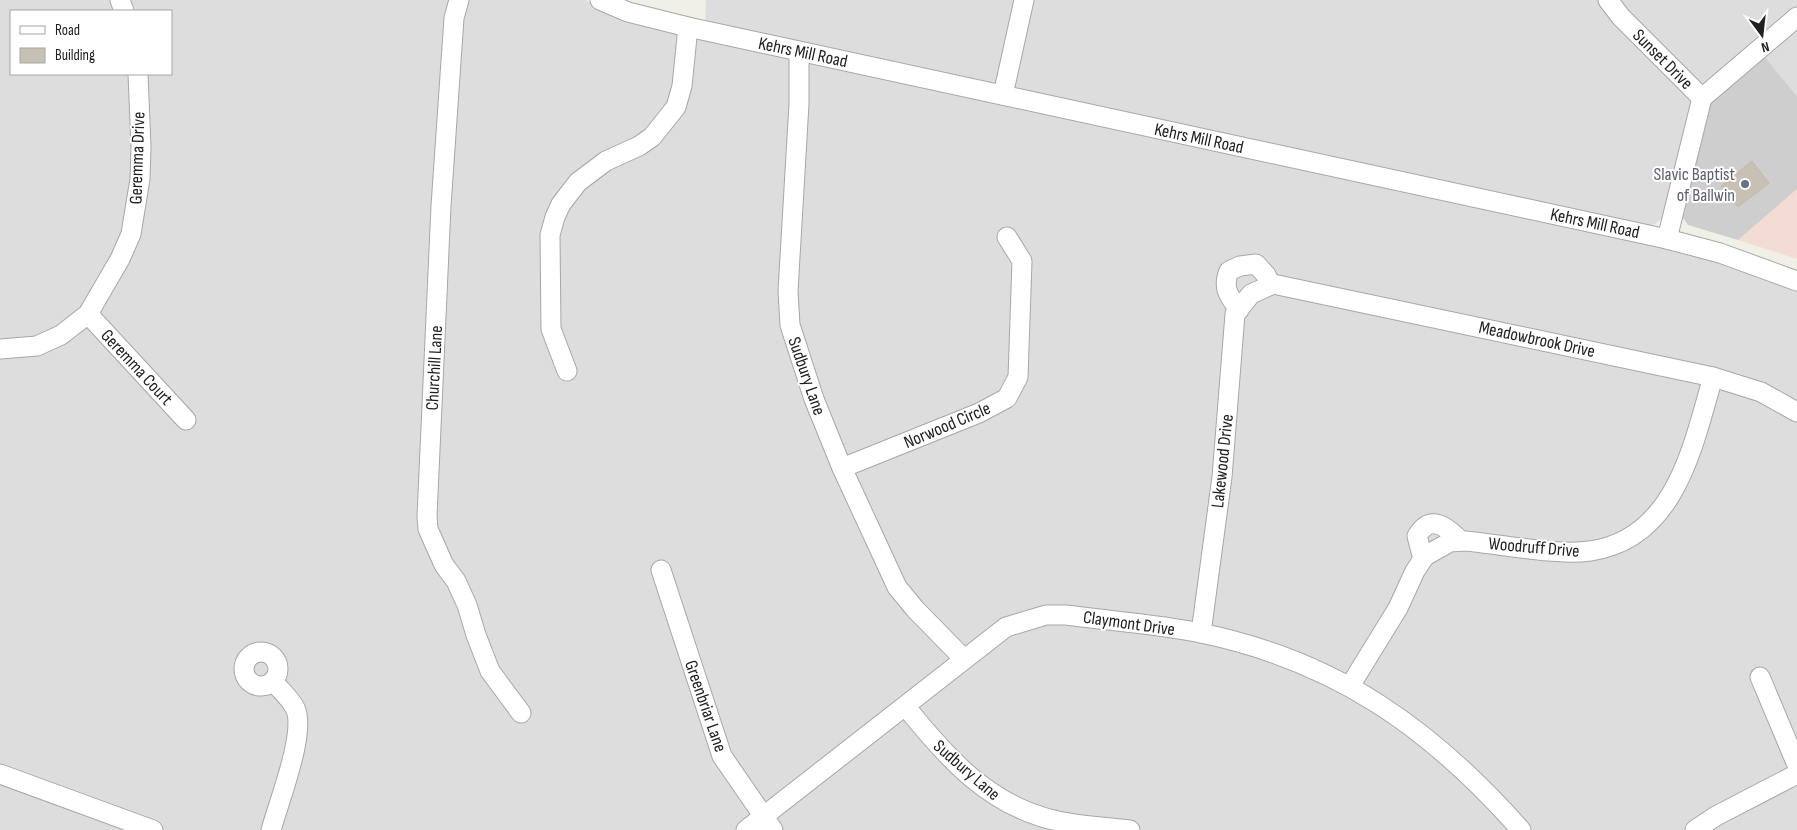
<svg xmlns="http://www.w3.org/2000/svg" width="1797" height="830" font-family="'Sofia Sans Condensed',sans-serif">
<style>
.residential{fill:#dedddd;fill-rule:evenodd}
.commercial{fill:#f3dcd4}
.religious{fill:#cecece}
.building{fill:#c6c0b5;stroke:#c4baa7}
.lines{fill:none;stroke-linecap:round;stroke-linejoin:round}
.minor-casing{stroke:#a7a7a7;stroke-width:21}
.minor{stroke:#fff;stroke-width:19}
.worship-dot{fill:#6b7280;stroke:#fff;stroke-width:2}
.labels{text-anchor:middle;stroke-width:4;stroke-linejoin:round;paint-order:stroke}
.street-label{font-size:18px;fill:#202020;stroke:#fff}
.worship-label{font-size:18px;fill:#5b616d;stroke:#fff;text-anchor:end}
</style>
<rect width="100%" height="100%" fill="#f1f0e6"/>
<!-- residential -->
<g class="residential">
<path d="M0 0H585L612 14 1667 249 1736 266 1797 290V830H0ZM11 11H171V74H11Z"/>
<path d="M706 0H1797V96L1764 56 1705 113 1683 218 1666 215 1651 227 705 23Z"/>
</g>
<!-- commercial -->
<path class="commercial" d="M1797 189V259L1738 240Z"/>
<!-- religious -->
<path class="religious" d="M1764 56 1797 96V189L1738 240 1688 225 1683 218 1705 113 1710 100Z"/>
<!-- building -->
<path class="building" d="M1752 161 1769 183 1738 207 1721 186Z"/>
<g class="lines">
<defs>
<g id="minor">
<path d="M120 0 124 11"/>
<path d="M459 0 454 18 441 206 427 516 428 529 444 565 456 581 467 605 476 635 490 671 521 713"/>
<path d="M600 0 628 12 688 27 1667 239 1720 253 1797 281"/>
<path d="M1608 0 1621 17 1702 98"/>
<path d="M799 52V104L788 291 790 325 814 399 842 468 897 587 915 609 964 659"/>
<path d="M1003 95 1024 0"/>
<path d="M1702 98 1797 17"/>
<path d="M1667 239 1702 98"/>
<path d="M1239 310C1229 296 1222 288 1229 271L1240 266 1256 264 1266 275 1271 285"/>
<path d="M88 314 186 420"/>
<path d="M0 349 37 346 61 335 88 314 120 259 131 234 140 179 141 147 138 74"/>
<path d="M567 371 551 329 550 235 555 217 561 204 578 182 606 161 639 146 652 137 676 107 682 86 688 27"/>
<path d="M842 468 979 413 1007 398 1018 377 1022 261 1007 237"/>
<path d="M1423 559 1417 536C1431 513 1446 527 1461 541"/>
<path d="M661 570 722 756 773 830"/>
<path d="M1201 633 1222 477 1235 314 1251 294 1273 284 1713 377 1761 392 1797 412"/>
<circle cx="261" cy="669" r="17"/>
<path d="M1760 677 1797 765"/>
<path d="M1350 686 1398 608 1415 571 1425 556 1450 542 1465 541C1500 544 1557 556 1590 551 1676 539 1693 445 1713 377"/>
<path d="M906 707C947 758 990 807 1058 821 1081 826 1106 827 1130 830"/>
<path d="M0 774 153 830"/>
<path d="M271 830C278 804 307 731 295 708 290 698 280 690 273 681"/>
<path d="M746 830 1006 627 1046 615H1066C1111 621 1157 624 1201 633 1336 661 1431 728 1521 830"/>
<path d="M1695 830 1716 816 1797 774"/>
</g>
</defs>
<!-- minor casing -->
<use href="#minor" class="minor-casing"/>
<!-- minor -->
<use href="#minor" class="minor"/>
</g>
<!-- markers -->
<circle class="worship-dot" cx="1745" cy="184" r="5"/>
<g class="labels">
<!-- street labels -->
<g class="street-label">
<text transform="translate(803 52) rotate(12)" y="6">Kehrs Mill Road</text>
<text transform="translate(1663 59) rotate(45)" y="6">Sunset Drive</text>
<text transform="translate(1199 138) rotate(12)" y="6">Kehrs Mill Road</text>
<text transform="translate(137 158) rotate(-88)" y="6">Geremma Drive</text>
<text transform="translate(1595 223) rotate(12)" y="6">Kehrs Mill Road</text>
<text transform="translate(1537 339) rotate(12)" y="6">Meadowbrook Drive</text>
<text transform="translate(137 367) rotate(47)" y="6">Geremma Court</text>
<text transform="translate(434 368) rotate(-87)" y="6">Churchill Lane</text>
<text transform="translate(807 376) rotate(71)" y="6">Sudbury Lane</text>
<text transform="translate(947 425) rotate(-23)" y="6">Norwood Circle</text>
<text transform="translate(1222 461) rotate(-84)" y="6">Lakewood Drive</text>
<text transform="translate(1534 547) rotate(5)" y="6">Woodruff Drive</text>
<text transform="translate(1129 623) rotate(8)" y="6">Claymont Drive</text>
<text transform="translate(706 706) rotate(71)" y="6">Greenbriar Lane</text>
<text transform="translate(967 770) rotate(41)" y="6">Sudbury Lane</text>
</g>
<!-- worship labels -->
<g class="worship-label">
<text x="1735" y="180">Slavic Baptist<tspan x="1735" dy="21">of Ballwin</tspan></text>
</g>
</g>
<!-- legend -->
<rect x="10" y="10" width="162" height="65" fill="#ffffff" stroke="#a6a6a6"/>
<rect x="20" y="26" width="25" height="8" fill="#ffffff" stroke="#a6a6a6"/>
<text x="55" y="35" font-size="15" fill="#202020">Road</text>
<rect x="20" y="48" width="25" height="15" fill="#c6c0b5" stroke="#a6a6a6"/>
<text x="55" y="60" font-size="15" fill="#202020">Building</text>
<!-- north arrow -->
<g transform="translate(1762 35) rotate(165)" stroke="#ffffff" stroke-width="4" paint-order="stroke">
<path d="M0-4L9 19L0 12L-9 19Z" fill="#202020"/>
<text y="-8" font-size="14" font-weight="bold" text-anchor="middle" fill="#202020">N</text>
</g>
</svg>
